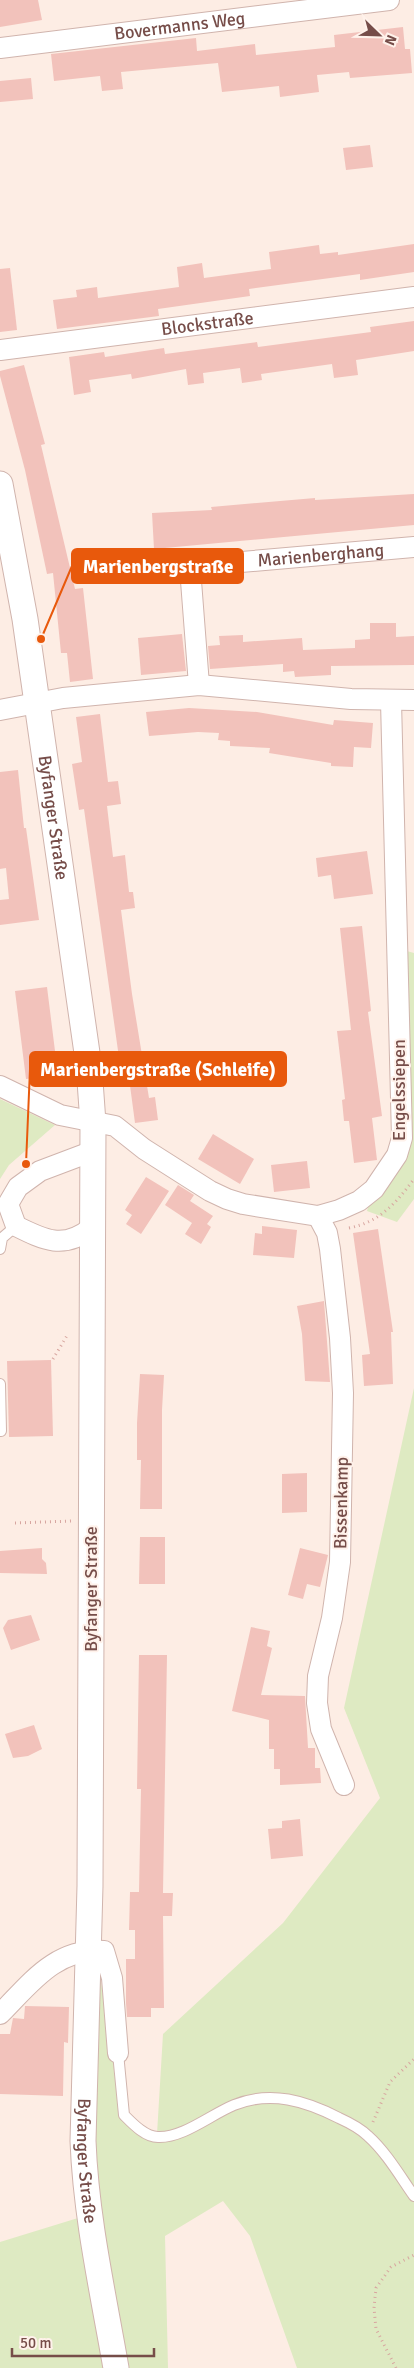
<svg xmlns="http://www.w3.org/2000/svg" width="414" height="2368" font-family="Signika,sans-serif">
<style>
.green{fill:#deeac2}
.building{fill:#f2c2bb}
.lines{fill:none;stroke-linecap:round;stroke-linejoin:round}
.service-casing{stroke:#d0b4ad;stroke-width:12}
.minor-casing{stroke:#d0b4ad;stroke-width:22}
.tertiary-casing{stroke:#d0b4ad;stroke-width:27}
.path{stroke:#d7a59f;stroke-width:3;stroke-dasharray:1 4;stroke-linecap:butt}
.service{stroke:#fff;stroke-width:10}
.minor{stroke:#fff;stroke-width:20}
.tertiary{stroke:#fff;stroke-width:25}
.labels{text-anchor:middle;stroke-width:4;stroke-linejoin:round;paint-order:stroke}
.street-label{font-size:18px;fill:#764d49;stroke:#fff2eb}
.leader{fill:none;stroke:#e8590c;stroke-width:2}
.callout-dot{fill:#e8590c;stroke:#fff2eb;stroke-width:2}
.callout{fill:#e8590c;stroke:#e8590c;stroke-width:2}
.callout-label{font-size:19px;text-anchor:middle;font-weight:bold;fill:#fff}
</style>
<rect width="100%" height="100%" fill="#fdede4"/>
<!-- green -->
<g class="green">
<path d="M403 950 414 953V1199L397 1222 367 1211 371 1196 407 1132Z"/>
<path d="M0 1099 55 1125 9 1165 0 1179Z"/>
<path d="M414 1388V2368H297L250 2236 223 2201 165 2236 168 2368H0V2242L91 2214C79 2133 88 2051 99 1970 105 2007 111 2045 117 2082 118 2092 118 2108 123 2116 129 2125 145 2138 156 2141 180 2146 239 2098 277 2100 317 2102 356 2125 382 2155 387 2161 391 2170 397 2176L388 2154 363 2127 320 2105 294 2097 260 2096 210 2112 179 2130 157 2134 163 2034 283 1923 380 1798 344 1708Z"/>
</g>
<!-- building -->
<g class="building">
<path d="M0 0H38L42 20 0 27Z"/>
<path d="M403 27 405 49H410L412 73 350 78 349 72 317 75 319 92 280 97 279 86 222 92 218 63 121 72 123 89 102 91 100 76 54 81 51 54 196 38 197 51 255 44 256 55 335 47 334 35Z"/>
<path d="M31 78 33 99 0 102V81Z"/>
<path d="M370 145 373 167 346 170 343 148Z"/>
<path d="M414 244V272L360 280V274L249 289 250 296 158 309 159 316 57 329 53 300 77 297 76 290 97 287 98 298 179 287 177 267 202 263 204 278 271 269 269 252 319 245 320 254 338 252V255Z"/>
<path d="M10 268 17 330 0 332V269Z"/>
<path d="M414 321V351L356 360 358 375 334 378 332 364 261 374 262 380 242 383 240 368 203 373 204 383 188 385 186 369 132 379 131 374 89 380 91 392 74 395 69 357 104 352 105 357 164 348 165 354 257 342 258 347 371 332 370 327Z"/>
<path d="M24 365 45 444 41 445 75 589 83 588 93 679 70 682 67 653H61L53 573 47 574 25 470 0 376V371Z"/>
<path d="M414 494V525L154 549 152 513 212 510 211 507 315 498V500Z"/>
<path d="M370 623H396V637L414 636V665L331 666V675L295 677 294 671 283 672V664L210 669 208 646 220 645 219 636 243 635V642L302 638 303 650 355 648V640L370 639Z"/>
<path d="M182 634 186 671 141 675 138 638Z"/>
<path d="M189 708 257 712 333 725 334 720 373 723 371 748 354 747 353 767 331 766V763L269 753 270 748 230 746V741L218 740 219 733 198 732 149 736 146 712Z"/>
<path d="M100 714 108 782 118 781 121 804 107 806 113 857 125 855 129 892H133L135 908 121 910 132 994 149 1098 155 1097 158 1120 135 1123 129 1078 122 1079 84 809 79 810 72 764 82 762 76 717Z"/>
<path d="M18 770 24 828H26L39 920 0 925V900L9 899 6 868 0 869V772Z"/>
<path d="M367 851 373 894 334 899 331 875 318 877 316 858Z"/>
<path d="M362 926 371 1011 368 1012 382 1116 372 1118 377 1160 354 1163 349 1121H344L342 1100 345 1099 337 1031 351 1030 340 928Z"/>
<path d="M47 987 58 1075 26 1079 15 991Z"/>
<path d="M213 1134 254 1159 240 1184 198 1159Z"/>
<path d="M307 1161 310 1188 274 1192 271 1165Z"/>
<path d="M146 1177 169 1191 141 1234 126 1224 132 1215 125 1210Z"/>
<path d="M178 1185 194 1195 190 1201 213 1216 207 1224 211 1227 201 1244 185 1234 192 1223 165 1205Z"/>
<path d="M262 1226 297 1230 294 1258 253 1255 255 1233 262 1234Z"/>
<path d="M378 1229 393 1332H391L393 1384 364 1386 362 1355 370 1354 353 1233Z"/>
<path d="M324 1301 330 1382 305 1381 302 1334 297 1306Z"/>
<path d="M51 1360 53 1436 9 1437 7 1361Z"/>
<path d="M140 1374 164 1375 162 1410V1509H140L141 1460H137V1423Z"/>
<path d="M307 1473V1512L282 1513V1474Z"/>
<path d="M140 1537H165V1584H139Z"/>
<path d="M42 1548V1559L46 1563 47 1574 0 1573V1551Z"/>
<path d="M300 1548 328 1555 320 1587 307 1584 303 1599 288 1595Z"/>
<path d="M31 1615 40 1640 11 1650 3 1628 8 1620Z"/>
<path d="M251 1627 270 1631 267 1646 272 1648 261 1695 305 1696 308 1748H315V1768H320L321 1783 280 1785V1769H274V1749H269V1720L232 1711Z"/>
<path d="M139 1655H167L163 1893H173L172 1916H163L164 2008H151V2017H127L126 2003V1959H135V1930H129L130 1892H139L141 1789H137Z"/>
<path d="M34 1725 42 1749 28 1756 13 1758 5 1734Z"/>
<path d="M300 1819 303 1856 271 1859 268 1829 282 1828V1821Z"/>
<path d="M25 2006 69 2007 68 2043 64 2042 63 2096 0 2094V2034H10L13 2018 24 2019Z"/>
</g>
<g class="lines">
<defs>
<g id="service">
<path d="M0 1249 2 1238 16 1226"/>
<path d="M0 1384 1 1431"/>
<path d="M118 2053 124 2115C132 2123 145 2137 158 2137 183 2138 210 2115 234 2105 271 2090 306 2101 339 2118 350 2123 360 2128 368 2136 386 2152 400 2176 414 2196"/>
</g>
<g id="minor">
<path id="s1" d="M0 48 389 0"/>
<path id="s2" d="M0 350 414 297"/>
<path id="s3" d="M199 685 191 581 195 573 206 565 414 547"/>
<path d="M0 710 63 698 199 685 351 699 414 700"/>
<path d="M0 1086 60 1115 115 1126 144 1149 210 1191 227 1199 243 1204 318 1216 339 1210 359 1201 374 1189 397 1155 402 1138 391 701"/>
<path d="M318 1216 327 1233 330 1249 340 1338 343 1393 340 1562 332 1618 318 1676 317 1703 321 1729 344 1785"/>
<path d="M91 1228C64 1250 44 1240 16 1226L8 1204 18 1187 40 1171 93 1151"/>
<path d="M0 2014C31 1983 55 1948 104 1951L112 1978 118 2053"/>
</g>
<g id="tertiary">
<path id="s4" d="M0 484 25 619 89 1067 93 1123 90 1886 83 2141C86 2218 103 2293 116 2368"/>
</g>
</defs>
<!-- service casing -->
<use href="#service" class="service-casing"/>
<!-- minor casing -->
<use href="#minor" class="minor-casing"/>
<!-- tertiary casing -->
<use href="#tertiary" class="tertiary-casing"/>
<!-- path -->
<g class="path">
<path d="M349 1228C380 1222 396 1203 414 1179"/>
<path d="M53 1359 68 1334"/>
<path d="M15 1523 72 1521"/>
<path d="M373 2122 390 2082 414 2059"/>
<path d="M396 2368 376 2329 374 2308 376 2288 391 2267 414 2255"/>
</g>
<!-- service -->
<use href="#service" class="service"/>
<!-- minor -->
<use href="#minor" class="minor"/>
<!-- tertiary -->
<use href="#tertiary" class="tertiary"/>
</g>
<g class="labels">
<!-- street labels -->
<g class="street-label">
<text dy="6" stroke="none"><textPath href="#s1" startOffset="181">Bovermanns Weg</textPath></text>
<text dy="6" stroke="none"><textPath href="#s2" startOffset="209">Blockstraße</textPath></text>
<text dy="6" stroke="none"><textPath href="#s3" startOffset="242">Marienberghang</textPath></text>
<text dy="6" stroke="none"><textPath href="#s4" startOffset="338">Byfanger Straße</textPath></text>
<text transform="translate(399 1090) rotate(-90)" y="6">Engelssiepen</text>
<text transform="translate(341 1503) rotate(-89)" y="6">Bissenkamp</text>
<text transform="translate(91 1589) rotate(-90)" y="6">Byfanger Straße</text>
<text dy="6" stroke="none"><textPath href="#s4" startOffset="1684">Byfanger Straße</textPath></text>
</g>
</g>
<!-- callouts -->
<path class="leader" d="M41 639L72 566M26 1164L30 1069"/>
<g class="callout-dot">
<circle cx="41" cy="639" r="5"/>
<circle cx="26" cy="1164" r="5"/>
</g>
<g class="callout">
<rect x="72" y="549" width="171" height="34" rx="5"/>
<rect x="30" y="1052" width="256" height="34" rx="5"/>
</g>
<g class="callout-label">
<text x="158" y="573">Marienbergstraße</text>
<text x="158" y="1076">Marienbergstraße (Schleife)</text>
</g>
<!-- north arrow -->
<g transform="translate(379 35) rotate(113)" stroke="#fff2eb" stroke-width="4" paint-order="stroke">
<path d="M0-4L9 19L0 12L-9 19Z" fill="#764d49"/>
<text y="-8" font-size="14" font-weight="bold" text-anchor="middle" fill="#764d49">N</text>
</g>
<!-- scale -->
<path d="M12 2348v8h142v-8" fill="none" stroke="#764d49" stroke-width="2.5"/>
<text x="20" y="2348" font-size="15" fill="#764d49" stroke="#fff2eb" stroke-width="4" paint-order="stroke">50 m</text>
</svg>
